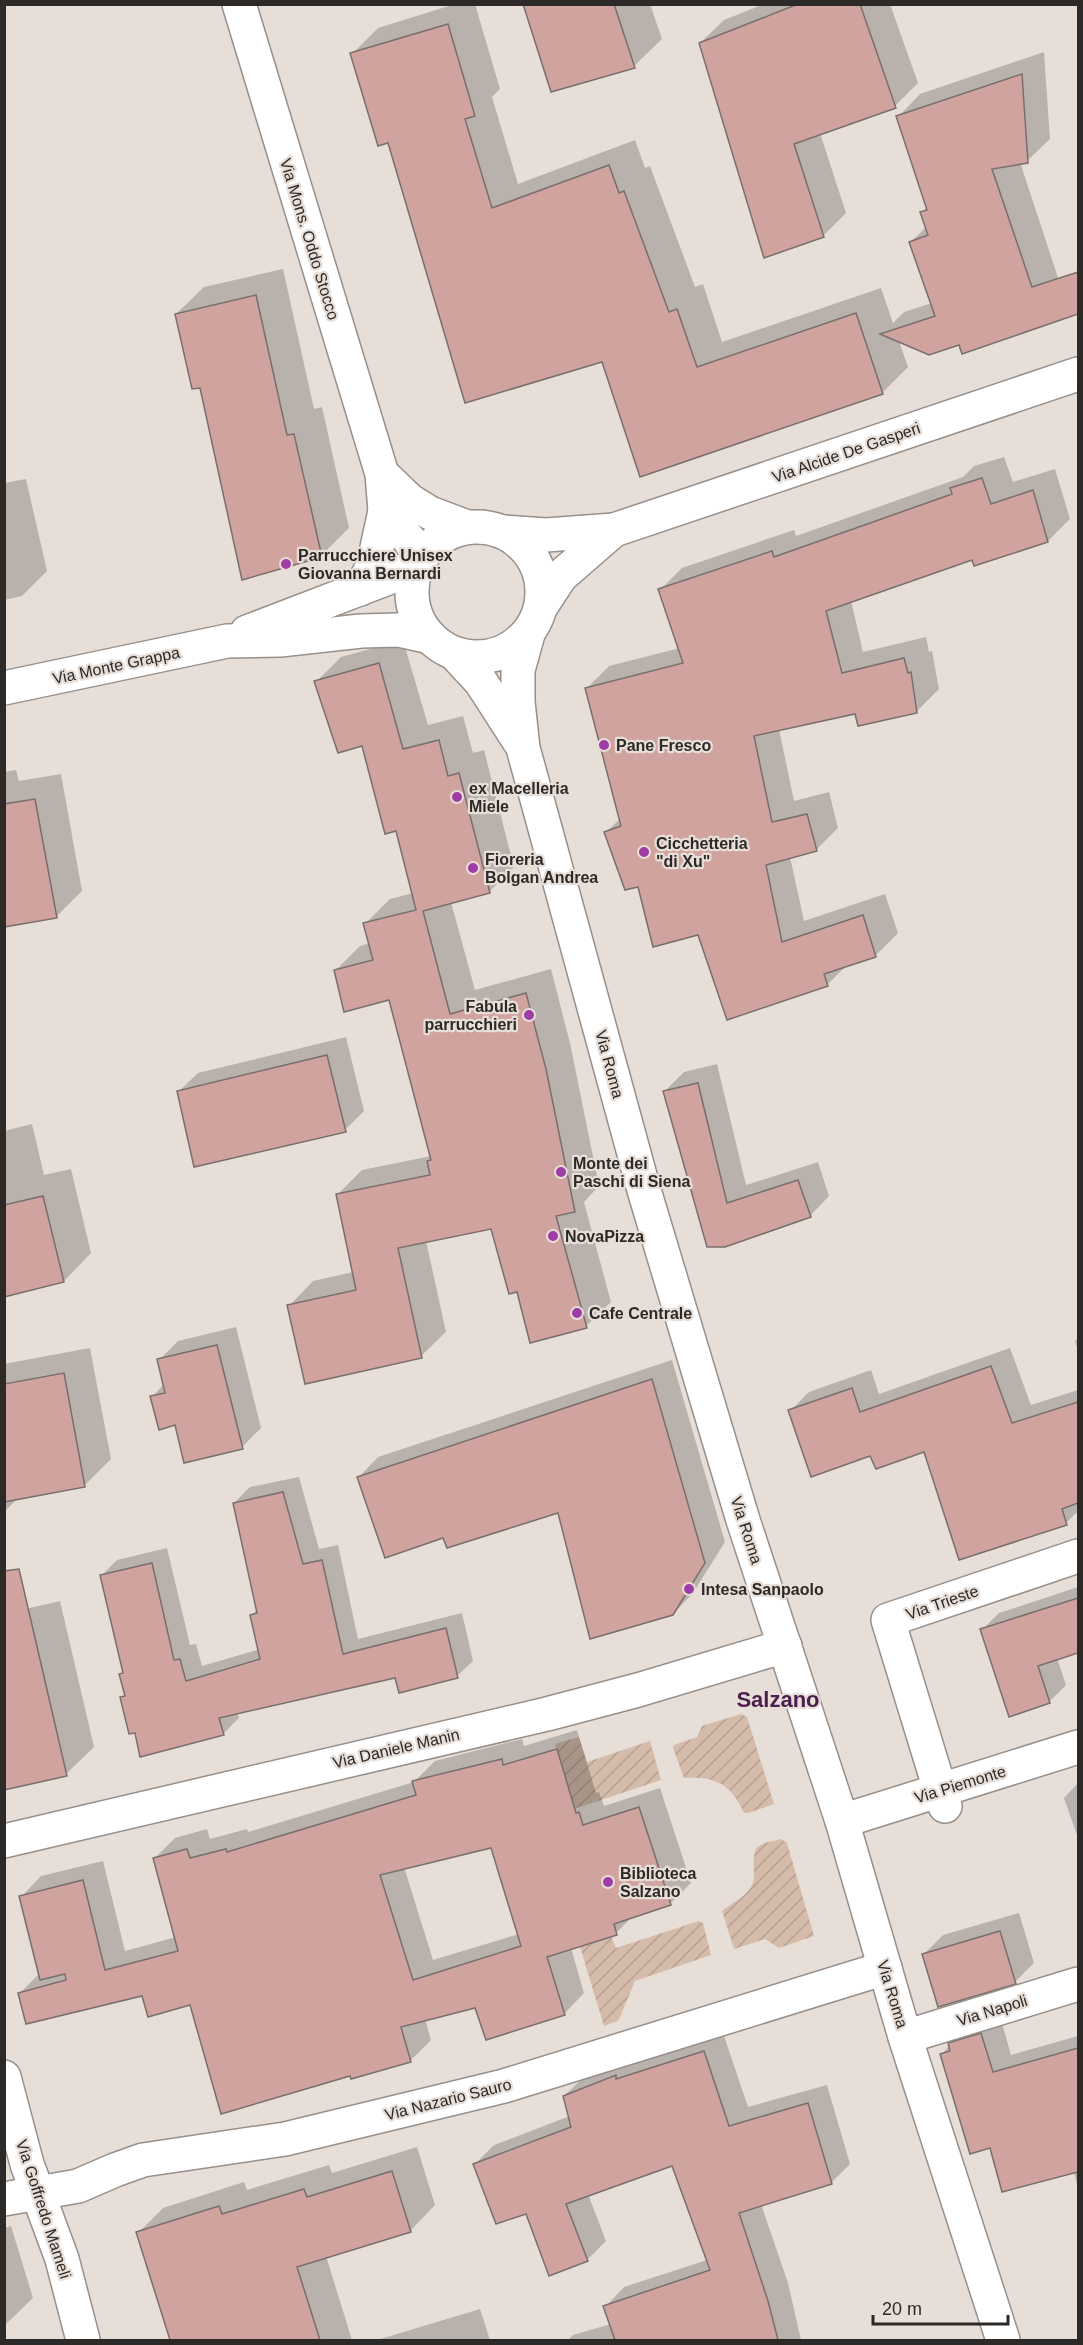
<svg xmlns="http://www.w3.org/2000/svg" width="1083" height="2345" font-family="Arial,sans-serif">
<style>
.garden{fill:url(#garden-furrows)}
.shadow{fill:#0003;fill-rule:evenodd}
.building{fill:#d0a39f;stroke:#796f6e;stroke-width:1.5;fill-rule:evenodd}
.lines{fill:none;stroke-linecap:round;stroke-linejoin:round}
.minor-casing{stroke:#978f8a;stroke-width:36}
.tertiary-casing{stroke:#978f8a;stroke-width:36}
.minor{stroke:#fff;stroke-width:33}
.tertiary{stroke:#fff;stroke-width:33}
.poi-dot{fill:#9d3da5;stroke:#e7ded8;stroke-width:2}
.labels{text-anchor:middle;stroke-width:4.5;stroke-linejoin:round;paint-order:stroke}
.street-label{font-size:16px;fill:#2c2927;stroke:#e7ded8}
.poi-label{font-size:16px;font-weight:bold;fill:#2c2927;stroke:#e7ded8;text-anchor:start}
.district-label{font-size:22px;font-weight:bold;fill:#4c1e50;stroke:#e7ded8}
</style>
<defs>
<pattern id="garden-furrows" width="10" height="10" patternUnits="userSpaceOnUse" patternTransform="scale(1.5)"><rect width="10" height="10" fill="#d4bbaa"/><path d="M-1 1l2-2M0 10L10 0M9 11l2-2" fill="none" stroke="#b6a192"/></pattern>
</defs>
<rect width="100%" height="100%" fill="#e7ded8"/>
<!-- garden -->
<g class="garden">
<path d="M741 1714 747 1717 774 1804 748 1813H744C731 1784 715 1776 684 1778L673 1748 674 1745 697 1737 702 1726Z"/>
<path d="M579 1737 587 1762 650 1741 661 1780 574 1809 555 1744Z"/>
<path d="M781 1839 787 1843 814 1936 779 1948 765 1939 734 1949 722 1911C732 1903 748 1896 753 1883 756 1873 750 1852 759 1846 764 1842 775 1841 781 1839Z"/>
<path d="M699 1921 703 1923 711 1955 635 1981 620 2017 618 2021 604 2026 580 1947 611 1936 616 1948Z"/>
</g>
<!-- shadow -->
<g class="shadow">
<path d="M455 4H475L500 89 492 97 518 184 635 140 645 168 650 166 695 287 703 284 722 342 881 288 893 323 904 312 932 303 911 242 927 226 922 212 927 207 898 117 920 94 1044 52 1050 139 1027 161 1020 162 1066 302 960 343 899 341 908 367 882 393 603 360 389 141 352 54 378 28Z"/>
<path d="M525 4H650L662 39 634 66Z"/>
<path d="M764 4H890L918 83 895 106 820 133 846 213 823 236 700 43 724 20Z"/>
<path d="M283 269 314 409 322 407 349 528 321 556 201 386 176 314 204 287Z"/>
<path d="M1004 457 1013 482 1055 469 1070 519 1048 541 973 558 851 601 863 652 926 637 929 652 932 651 939 689 917 711 856 713 779 729 794 801 829 792 838 828 816 850 790 857 804 921 885 894 898 933 876 955 847 965 827 985 699 933 639 885 605 833 621 818 587 688 609 666 680 648 660 590 682 568 794 530 796 536 963 477 974 466Z"/>
<path d="M26 479 47 571 22 596 4 600V483Z"/>
<path d="M403 640 428 725 463 716 473 753 484 750 514 867 489 892 451 902 475 990 551 969 570 1043 599 1186 584 1202 611 1302 586 1326 518 1290 492 1227 426 1241 446 1332 421 1356 289 1306 313 1281 353 1272 337 1195 362 1170 431 1156 390 998 335 971 360 946 370 943 365 924 390 899 413 893 397 829 364 744 316 682 341 657Z"/>
<path d="M16 770 19 781 61 774 82 891 56 917 4 926V772Z"/>
<path d="M346 1037 364 1111 345 1130 178 1092 198 1073Z"/>
<path d="M717 1064 746 1185 818 1162 829 1196 810 1216 725 1245 665 1091 684 1072Z"/>
<path d="M32 1124 44 1175 71 1169 91 1253 64 1281 4 1295V1131Z"/>
<path d="M236 1327 261 1428 242 1447 176 1423 152 1397 164 1384 159 1360 178 1341Z"/>
<path d="M1078 1338V1351L1075 1341Z"/>
<path d="M90 1348 111 1459 85 1485 18 1498 4 1512V1364Z"/>
<path d="M1010 1348 1031 1405 1078 1390V1511L1066 1523 925 1450 871 1454 790 1411 809 1392 871 1370 879 1394Z"/>
<path d="M672 1360 725 1542 693 1593 673 1614 559 1511 444 1536 359 1477 378 1457Z"/>
<path d="M299 1477 319 1549 338 1545 358 1639 462 1613 473 1661 457 1676H396L237 1712 239 1718 223 1734 136 1731 122 1698 126 1693 121 1675 124 1672 101 1576 117 1560 167 1548 190 1645 196 1644 202 1666 260 1649 252 1615 258 1609 234 1503 250 1487Z"/>
<path d="M1078 1587V1651L1057 1658 1066 1685 1049 1702 982 1630 999 1613Z"/>
<path d="M60 1601 94 1747 66 1774 4 1614Z"/>
<path d="M577 1730 596 1793 599 1792 604 1806 660 1788 691 1883 670 1904 634 1915 616 1933 571 1948 584 1993 564 2014 476 2006 425 2019 431 2040 410 2061 351 2075 191 2004 143 1994H19L40 1973 21 1897 41 1876 103 1861 125 1951 176 1937 155 1858 175 1838 207 1829 210 1839 247 1829 248 1832 414 1782 435 1761 522 1739 524 1746ZM492 1846 519 1934 433 1960 404 1867Z"/>
<path d="M1078 1783V1838L1064 1798Z"/>
<path d="M1019 1913 1034 1963 1015 1982 924 1954 943 1935Z"/>
<path d="M1000 2016 1011 2055 1078 2036V2189L1074 2172 991 2147 942 2054 968 2025Z"/>
<path d="M723 2033 748 2107 827 2085 850 2164 831 2183 761 2204 788 2283 801 2340H568L573 2335 611 2324 605 2307 624 2287 707 2260 673 2165 588 2194 606 2241 587 2260 527 2212 475 2164 494 2145 570 2116 564 2096 584 2077Z"/>
<path d="M417 2147 435 2205 411 2230 326 2256 352 2340H174L138 2233 163 2208 244 2182 247 2190 329 2165 332 2173Z"/>
<path d="M11 2226 33 2298 4 2326V2228Z"/>
<path d="M480 2309 490 2340H377Z"/>
</g>
<!-- building -->
<g class="building">
<path d="M523 4H614L635 68 551 92Z"/>
<path d="M798 4H860L896 108 794 144 824 237 764 258 699 43Z"/>
<path d="M448 24 475 116 465 119 492 208 609 165 619 193 624 191 669 312 677 309 697 367 856 313 883 394 640 477 602 362 465 403 388 143 378 146 350 53Z"/>
<path d="M1022 74 1028 163 992 169 1032 287 1078 272V314L962 354 959 345 929 355 880 334 935 316 909 242 928 235 920 212 927 210 896 116Z"/>
<path d="M256 295 287 435 294 434 322 557 242 580 200 388 192 389 175 314Z"/>
<path d="M982 478 991 504 1033 490 1048 542 974 566 972 560 826 611 842 673 904 658 908 673 911 672 917 713 858 726 855 714 754 736 772 822 807 814 817 851 766 865 782 942 863 915 876 957 824 974 828 986 727 1020 698 935 653 947 638 887 625 890 604 832 621 826 585 688 683 663 658 589 772 551 774 557 952 494 950 488Z"/>
<path d="M379 663 403 749 439 740 448 776 459 773 490 893 423 911 450 1014 526 993 546 1069 575 1212 556 1216 587 1328 530 1343 517 1292 509 1294 491 1229 398 1248 422 1358 305 1384 287 1305 356 1290 336 1194 430 1175 427 1161 431 1160 389 1000 344 1012 334 970 373 960 363 923 416 910 396 831 385 834 362 746 338 753 314 681Z"/>
<path d="M35 799 57 918 4 927V804Z"/>
<path d="M327 1055 346 1132 194 1167 177 1091Z"/>
<path d="M698 1083 727 1203 798 1180 811 1217 725 1247H707L663 1091Z"/>
<path d="M43 1196 64 1282 4 1297V1205Z"/>
<path d="M217 1345 243 1449 184 1463 175 1425 159 1430 150 1396 165 1393 157 1359Z"/>
<path d="M991 1366 1012 1423 1078 1402V1503L1062 1509 1067 1525 959 1560 924 1452 876 1469 870 1456 811 1477 788 1410 852 1388 860 1412Z"/>
<path d="M64 1373 85 1487 4 1502V1384Z"/>
<path d="M652 1379 705 1563 673 1615 590 1639 558 1513 447 1548 443 1538 385 1558 357 1477Z"/>
<path d="M283 1492 303 1564 322 1560 343 1654 446 1628 458 1678 399 1693 395 1678 219 1718 224 1735 140 1757 135 1733 129 1734 120 1697 125 1696 119 1674 123 1673 100 1575 152 1563 174 1660 180 1659 186 1681 260 1659 250 1615 257 1613 233 1503Z"/>
<path d="M19 1569 67 1776 4 1790V1571Z"/>
<path d="M1078 1598V1653L1038 1666 1050 1703 1009 1717 980 1629Z"/>
<path d="M557 1749 576 1813 579 1812 583 1825 639 1807 671 1905 614 1924 617 1935 547 1957 565 2015 486 2040 475 2008 401 2027 411 2062 351 2079 350 2076 221 2114 190 2005 148 2017 142 1996 26 2024 18 1993 66 1980 65 1974 40 1980 19 1896 83 1880 105 1970 178 1951 153 1858 187 1849 190 1858 226 1849 227 1852 416 1795 412 1781 502 1759 503 1765ZM491 1848 521 1946 413 1980 380 1875Z"/>
<path d="M1000 1931 1016 1984 938 2007 922 1954Z"/>
<path d="M981 2033 993 2072 1078 2048V2172L1002 2192 990 2148 970 2154 940 2054 950 2051 948 2043Z"/>
<path d="M704 2051 729 2126 808 2103 832 2184 739 2213 768 2301 778 2340H615L603 2306 710 2270 672 2166 566 2204 588 2261 549 2276 526 2214 496 2224 473 2164 571 2127 563 2096 616 2075V2079Z"/>
<path d="M392 2171 411 2232 297 2267 320 2340H170L136 2232 219 2206 222 2214 304 2189 307 2197Z"/>
</g>
<g class="lines">
<defs>
<g id="minor">
<path d="M239 4 382 474 385 511 373 566 360 589"/>
<path d="M382 474 409 500 430 513 467 527"/>
<path d="M385 511 411 542 420 560"/>
<path d="M945 1806 888 1620 1078 1556"/>
<path d="M842 1821 1078 1747"/>
<path d="M4 1841 547 1714 638 1690 785 1646"/>
<path d="M905 2037 1078 1984"/>
<path d="M4 2077 27 2164 62 2259 83 2340"/>
<path d="M4 2199 78 2186 115 2170 143 2160 285 2139 504 2086 885 1968"/>
</g>
<g id="tertiary">
<circle cx="477" cy="592" r="65"/>
<path d="M504 532 546 535 614 530 1078 374"/>
<path d="M542 605 561 576 614 530"/>
<path d="M247 632 388 578 418 564"/>
<path d="M528 634 518 670V702L523 748 644 1190 743 1520 842 1821 905 2037 1003 2340"/>
<path d="M455 654 481 682 519 741"/>
<path d="M4 688 227 641 280 640 361 631 398 630 430 637"/>
</g>
</defs>
<!-- minor casing -->
<use href="#minor" class="minor-casing"/>
<!-- tertiary casing -->
<use href="#tertiary" class="tertiary-casing"/>
<!-- minor -->
<use href="#minor" class="minor"/>
<!-- tertiary -->
<use href="#tertiary" class="tertiary"/>
</g>
<!-- markers -->
<g class="poi-dot">
<circle cx="286" cy="564" r="6"/>
<circle cx="604" cy="745" r="6"/>
<circle cx="457" cy="797" r="6"/>
<circle cx="644" cy="852" r="6"/>
<circle cx="473" cy="868" r="6"/>
<circle cx="529" cy="1015" r="6"/>
<circle cx="561" cy="1172" r="6"/>
<circle cx="553" cy="1236" r="6"/>
<circle cx="577" cy="1313" r="6"/>
<circle cx="689" cy="1589" r="6"/>
<circle cx="608" cy="1882" r="6"/>
</g>
<g class="labels">
<!-- street labels -->
<g class="street-label">
<text transform="translate(310 239) rotate(73)" y="6">Via Mons. Oddo Stocco</text>
<text transform="translate(846 452) rotate(-19)" y="6">Via Alcide De Gasperi</text>
<text transform="translate(116 665) rotate(-12)" y="6">Via Monte Grappa</text>
<text transform="translate(610 1064) rotate(75)" y="6">Via Roma</text>
<text transform="translate(747 1530) rotate(72)" y="6">Via Roma</text>
<text transform="translate(942 1602) rotate(-19)" y="6">Via Trieste</text>
<text transform="translate(396 1748) rotate(-13)" y="6">Via Daniele Manin</text>
<text transform="translate(960 1784) rotate(-17)" y="6">Via Piemonte</text>
<text transform="translate(893 1994) rotate(73)" y="6">Via Roma</text>
<text transform="translate(992 2010) rotate(-17)" y="6">Via Napoli</text>
<text transform="translate(448 2099) rotate(-14)" y="6">Via Nazario Sauro</text>
<text transform="translate(44 2209) rotate(72)" y="6">Via Goffredo Mameli</text>
</g>
<!-- poi labels -->
<g class="poi-label">
<text x="298" y="561">Parrucchiere Unisex<tspan x="298" dy="18">Giovanna Bernardi</tspan></text>
<text x="616" y="751">Pane Fresco</text>
<text x="469" y="794">ex Macelleria<tspan x="469" dy="18">Miele</tspan></text>
<text x="656" y="849">Cicchetteria<tspan x="656" dy="18">"di Xu"</tspan></text>
<text x="485" y="865">Fioreria<tspan x="485" dy="18">Bolgan Andrea</tspan></text>
<text x="517" y="1012" text-anchor="end">Fabula<tspan x="517" dy="18">parrucchieri</tspan></text>
<text x="573" y="1169">Monte dei<tspan x="573" dy="18">Paschi di Siena</tspan></text>
<text x="565" y="1242">NovaPizza</text>
<text x="589" y="1319">Cafe Centrale</text>
<text x="701" y="1595">Intesa Sanpaolo</text>
<text x="620" y="1879">Biblioteca<tspan x="620" dy="18">Salzano</tspan></text>
</g>
<!-- district labels -->
<g class="district-label">
<text x="778" y="1707">Salzano</text>
</g>
</g>
<!-- border -->
<rect width="1083" height="2345" fill="none" stroke="#2c2927" stroke-width="12"/>
<!-- scale -->
<path d="M873 2315v9h135v-9" fill="none" stroke="#2c2927" stroke-width="3"/>
<text x="882" y="2315" font-size="18" fill="#2c2927" stroke="#e7ded8" stroke-width="4.5" paint-order="stroke">20 m</text>
</svg>
